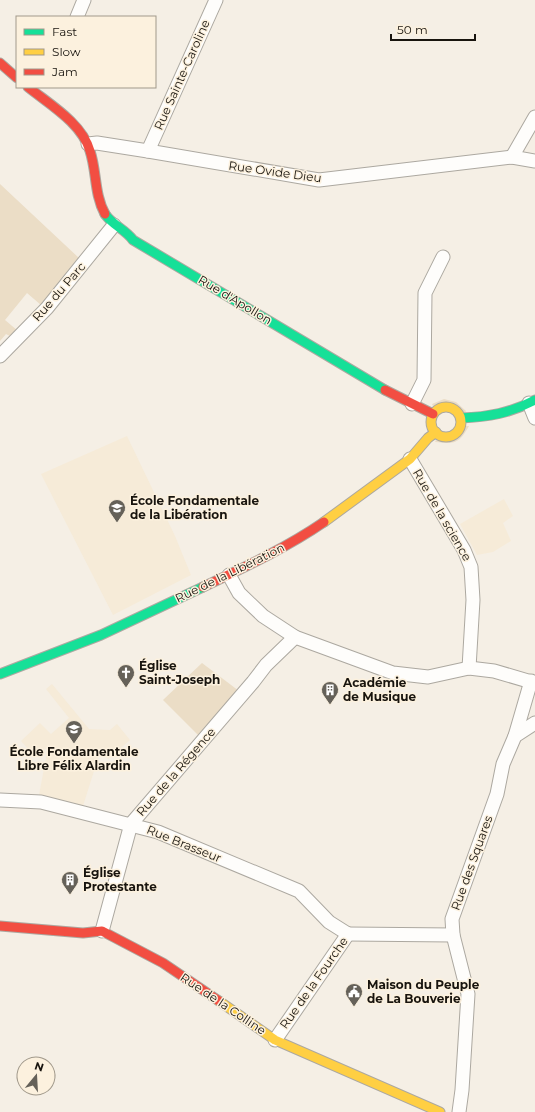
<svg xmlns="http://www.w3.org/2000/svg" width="535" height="1112" font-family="Montserrat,sans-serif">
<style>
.built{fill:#f6ebd8}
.green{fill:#ebddc6}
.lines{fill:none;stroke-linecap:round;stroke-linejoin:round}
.street-casing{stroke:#aca8a0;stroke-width:15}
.fast-casing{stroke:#aca8a0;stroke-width:11}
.slow-casing{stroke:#aca8a0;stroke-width:11}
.jam-casing{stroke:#aca8a0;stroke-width:11}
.street{stroke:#fefdfb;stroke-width:13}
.fast{stroke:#16e098;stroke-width:9}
.slow{stroke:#ffcf43;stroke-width:9}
.jam{stroke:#f24e42;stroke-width:9}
.labels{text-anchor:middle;stroke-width:3;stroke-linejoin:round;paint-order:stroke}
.street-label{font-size:12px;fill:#18140e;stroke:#fcf1de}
.poi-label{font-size:12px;font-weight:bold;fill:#18140e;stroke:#fcf1de;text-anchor:start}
</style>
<rect width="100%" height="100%" fill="#f5efe5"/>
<!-- built -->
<g class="built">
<path d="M127 436 175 536 191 575 113 615 41 474Z"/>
<path d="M504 499 513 516 503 523 511 541 493 552 477 555 460 524Z"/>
<path d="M52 684 89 729 110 730 117 724 130 740 108 759 100 752 83 806 39 795 48 747 37 755 32 753 21 741 40 723 51 734 69 718 46 689Z"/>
</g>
<!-- green -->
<g class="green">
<path d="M0 184 80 259 41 305 27 293 5 320 18 331 12 337 6 334 0 341Z"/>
<path d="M444 399 456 402 466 411 465 413C456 401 446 399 433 406L432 404Z"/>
<path d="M466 426H469C459 444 455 444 435 442L436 440C451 444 461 440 466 426Z"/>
<path d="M202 663 239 691 199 736 163 700Z"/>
</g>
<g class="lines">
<defs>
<g id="street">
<path d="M77 17 84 0"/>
<path d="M88 144 97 143 148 151 319 180 512 157 535 161"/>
<path d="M148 151 216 0"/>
<path d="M512 157 535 117"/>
<path d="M0 356 47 308 114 225"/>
<path d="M529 403 535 418"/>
<path d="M412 404 424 380 425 293 443 257"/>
<path d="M410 459 464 550 471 567 473 600 469 668"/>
<path d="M229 575 239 593 263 616 295 637 393 673 428 677 469 668 494 671 535 683"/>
<path d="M515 736 531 681"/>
<path d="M0 800 41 802 158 832 299 891 329 922 348 934"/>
<path d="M102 931 131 824 253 682 266 665 295 637"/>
<path d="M348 934 453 935"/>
<path d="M275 1040 348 934"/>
<path d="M459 1112 462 1090 468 994 453 935 452 919 497 794 503 764 515 736 535 723"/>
</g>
<g id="fast">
<path d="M105 214C112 225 125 229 133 240L385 390"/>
<path d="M461 418C488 417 511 413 535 400"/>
<path d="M0 674 101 635 203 587"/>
</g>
<g id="slow">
<circle cx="446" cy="422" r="15"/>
<path d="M324 522 410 459 428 438 436 432"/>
<path d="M219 1001 275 1040 440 1112"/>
</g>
<g id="jam">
<path d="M0 63 17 78"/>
<path d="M28 87C49 104 82 123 90 151 97 172 94 194 105 214"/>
<path d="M385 390 433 414"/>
<path d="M203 587C245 567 286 548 324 522"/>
<path d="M0 926 83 933 102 931 163 963 219 1001"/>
</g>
</defs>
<!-- street casing -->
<use href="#street" class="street-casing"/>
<!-- fast casing -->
<use href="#fast" class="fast-casing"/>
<!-- slow casing -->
<use href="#slow" class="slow-casing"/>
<!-- jam casing -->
<use href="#jam" class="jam-casing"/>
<!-- street -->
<use href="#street" class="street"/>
<!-- fast -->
<use href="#fast" class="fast"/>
<!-- slow -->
<use href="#slow" class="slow"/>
<!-- jam -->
<use href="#jam" class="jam"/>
</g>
<!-- icons -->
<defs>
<symbol id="school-pin" viewBox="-11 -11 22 30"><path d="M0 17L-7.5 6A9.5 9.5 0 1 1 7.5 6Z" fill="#656159" stroke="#fcf1de"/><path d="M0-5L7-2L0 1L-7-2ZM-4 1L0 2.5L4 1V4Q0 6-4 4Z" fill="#fff"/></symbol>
<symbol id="church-pin" viewBox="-11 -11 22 30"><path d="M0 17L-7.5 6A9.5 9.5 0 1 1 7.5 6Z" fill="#656159" stroke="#fcf1de"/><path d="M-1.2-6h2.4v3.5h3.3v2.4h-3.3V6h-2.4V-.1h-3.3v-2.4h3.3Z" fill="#fff"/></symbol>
<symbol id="building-pin" viewBox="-11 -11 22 30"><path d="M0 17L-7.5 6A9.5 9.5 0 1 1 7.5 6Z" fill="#656159" stroke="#fcf1de"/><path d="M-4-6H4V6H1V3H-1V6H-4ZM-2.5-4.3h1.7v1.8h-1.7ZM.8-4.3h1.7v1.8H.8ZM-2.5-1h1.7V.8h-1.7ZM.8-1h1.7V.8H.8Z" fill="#fff"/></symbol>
<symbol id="civic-pin" viewBox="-11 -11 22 30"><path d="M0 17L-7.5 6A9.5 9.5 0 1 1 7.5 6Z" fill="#656159" stroke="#fcf1de"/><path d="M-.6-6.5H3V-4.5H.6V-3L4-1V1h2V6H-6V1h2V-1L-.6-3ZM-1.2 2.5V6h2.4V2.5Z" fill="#fff"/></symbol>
</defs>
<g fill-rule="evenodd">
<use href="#school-pin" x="107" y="498" width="20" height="27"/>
<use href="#church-pin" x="116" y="663" width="20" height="27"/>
<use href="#building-pin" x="320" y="680" width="20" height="27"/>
<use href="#school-pin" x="64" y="719" width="20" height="27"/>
<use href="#building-pin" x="60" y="870" width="20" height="27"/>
<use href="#civic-pin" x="344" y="982" width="20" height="27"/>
</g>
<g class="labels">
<!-- street labels -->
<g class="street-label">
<text transform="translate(182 75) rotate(-66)" y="4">Rue Sainte-Caroline</text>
<text transform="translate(275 172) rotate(8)" y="4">Rue Ovide Dieu</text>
<text transform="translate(59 292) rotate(-49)" y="4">Rue du Parc</text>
<text transform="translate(235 300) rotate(31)" y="4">Rue d'Apollon</text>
<text transform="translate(442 515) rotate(60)" y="4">Rue de la science</text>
<text transform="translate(230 573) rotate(-26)" y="4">Rue de la Libération</text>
<text transform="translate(176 772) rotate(-49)" y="4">Rue de la Régence</text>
<text transform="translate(184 844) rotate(22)" y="4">Rue Brasseur</text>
<text transform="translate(472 863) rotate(-70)" y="4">Rue des Squares</text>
<text transform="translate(314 983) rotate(-55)" y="4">Rue de la Fourche</text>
<text transform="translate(223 1004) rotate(34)" y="4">Rue de la Colline</text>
</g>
<!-- poi labels -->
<g class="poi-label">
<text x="130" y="505">École Fondamentale<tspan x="130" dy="14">de la Libération</tspan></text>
<text x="139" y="670">Église<tspan x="139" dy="14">Saint-Joseph</tspan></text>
<text x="343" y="687">Académie<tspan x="343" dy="14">de Musique</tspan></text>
<text x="74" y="756" text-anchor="middle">École Fondamentale<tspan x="74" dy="14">Libre Félix Alardin</tspan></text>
<text x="83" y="877">Église<tspan x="83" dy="14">Protestante</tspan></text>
<text x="367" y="989">Maison du Peuple<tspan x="367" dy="14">de La Bouverie</tspan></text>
</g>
</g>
<!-- legend -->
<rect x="16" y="16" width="140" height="72" fill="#fcf1de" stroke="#a1998b"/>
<rect x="24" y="29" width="20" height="6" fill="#16e098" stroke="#a1998b"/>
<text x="52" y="36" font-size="12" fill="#18140e">Fast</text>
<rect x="24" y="49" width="20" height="6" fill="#ffcf43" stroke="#a1998b"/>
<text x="52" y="56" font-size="12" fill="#18140e">Slow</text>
<rect x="24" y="69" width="20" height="6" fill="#f24e42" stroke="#a1998b"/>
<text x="52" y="76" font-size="12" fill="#18140e">Jam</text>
<!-- north arrow -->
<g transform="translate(36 1076) rotate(18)"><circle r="19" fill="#fcf1de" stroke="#a1998b"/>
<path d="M0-3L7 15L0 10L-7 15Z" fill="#656159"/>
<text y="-6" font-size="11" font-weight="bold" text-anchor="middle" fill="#18140e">N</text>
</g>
<!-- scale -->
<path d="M391 34v6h84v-6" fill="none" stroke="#18140e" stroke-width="2"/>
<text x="397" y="34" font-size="12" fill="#18140e" stroke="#fcf1de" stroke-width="3" paint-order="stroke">50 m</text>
</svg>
